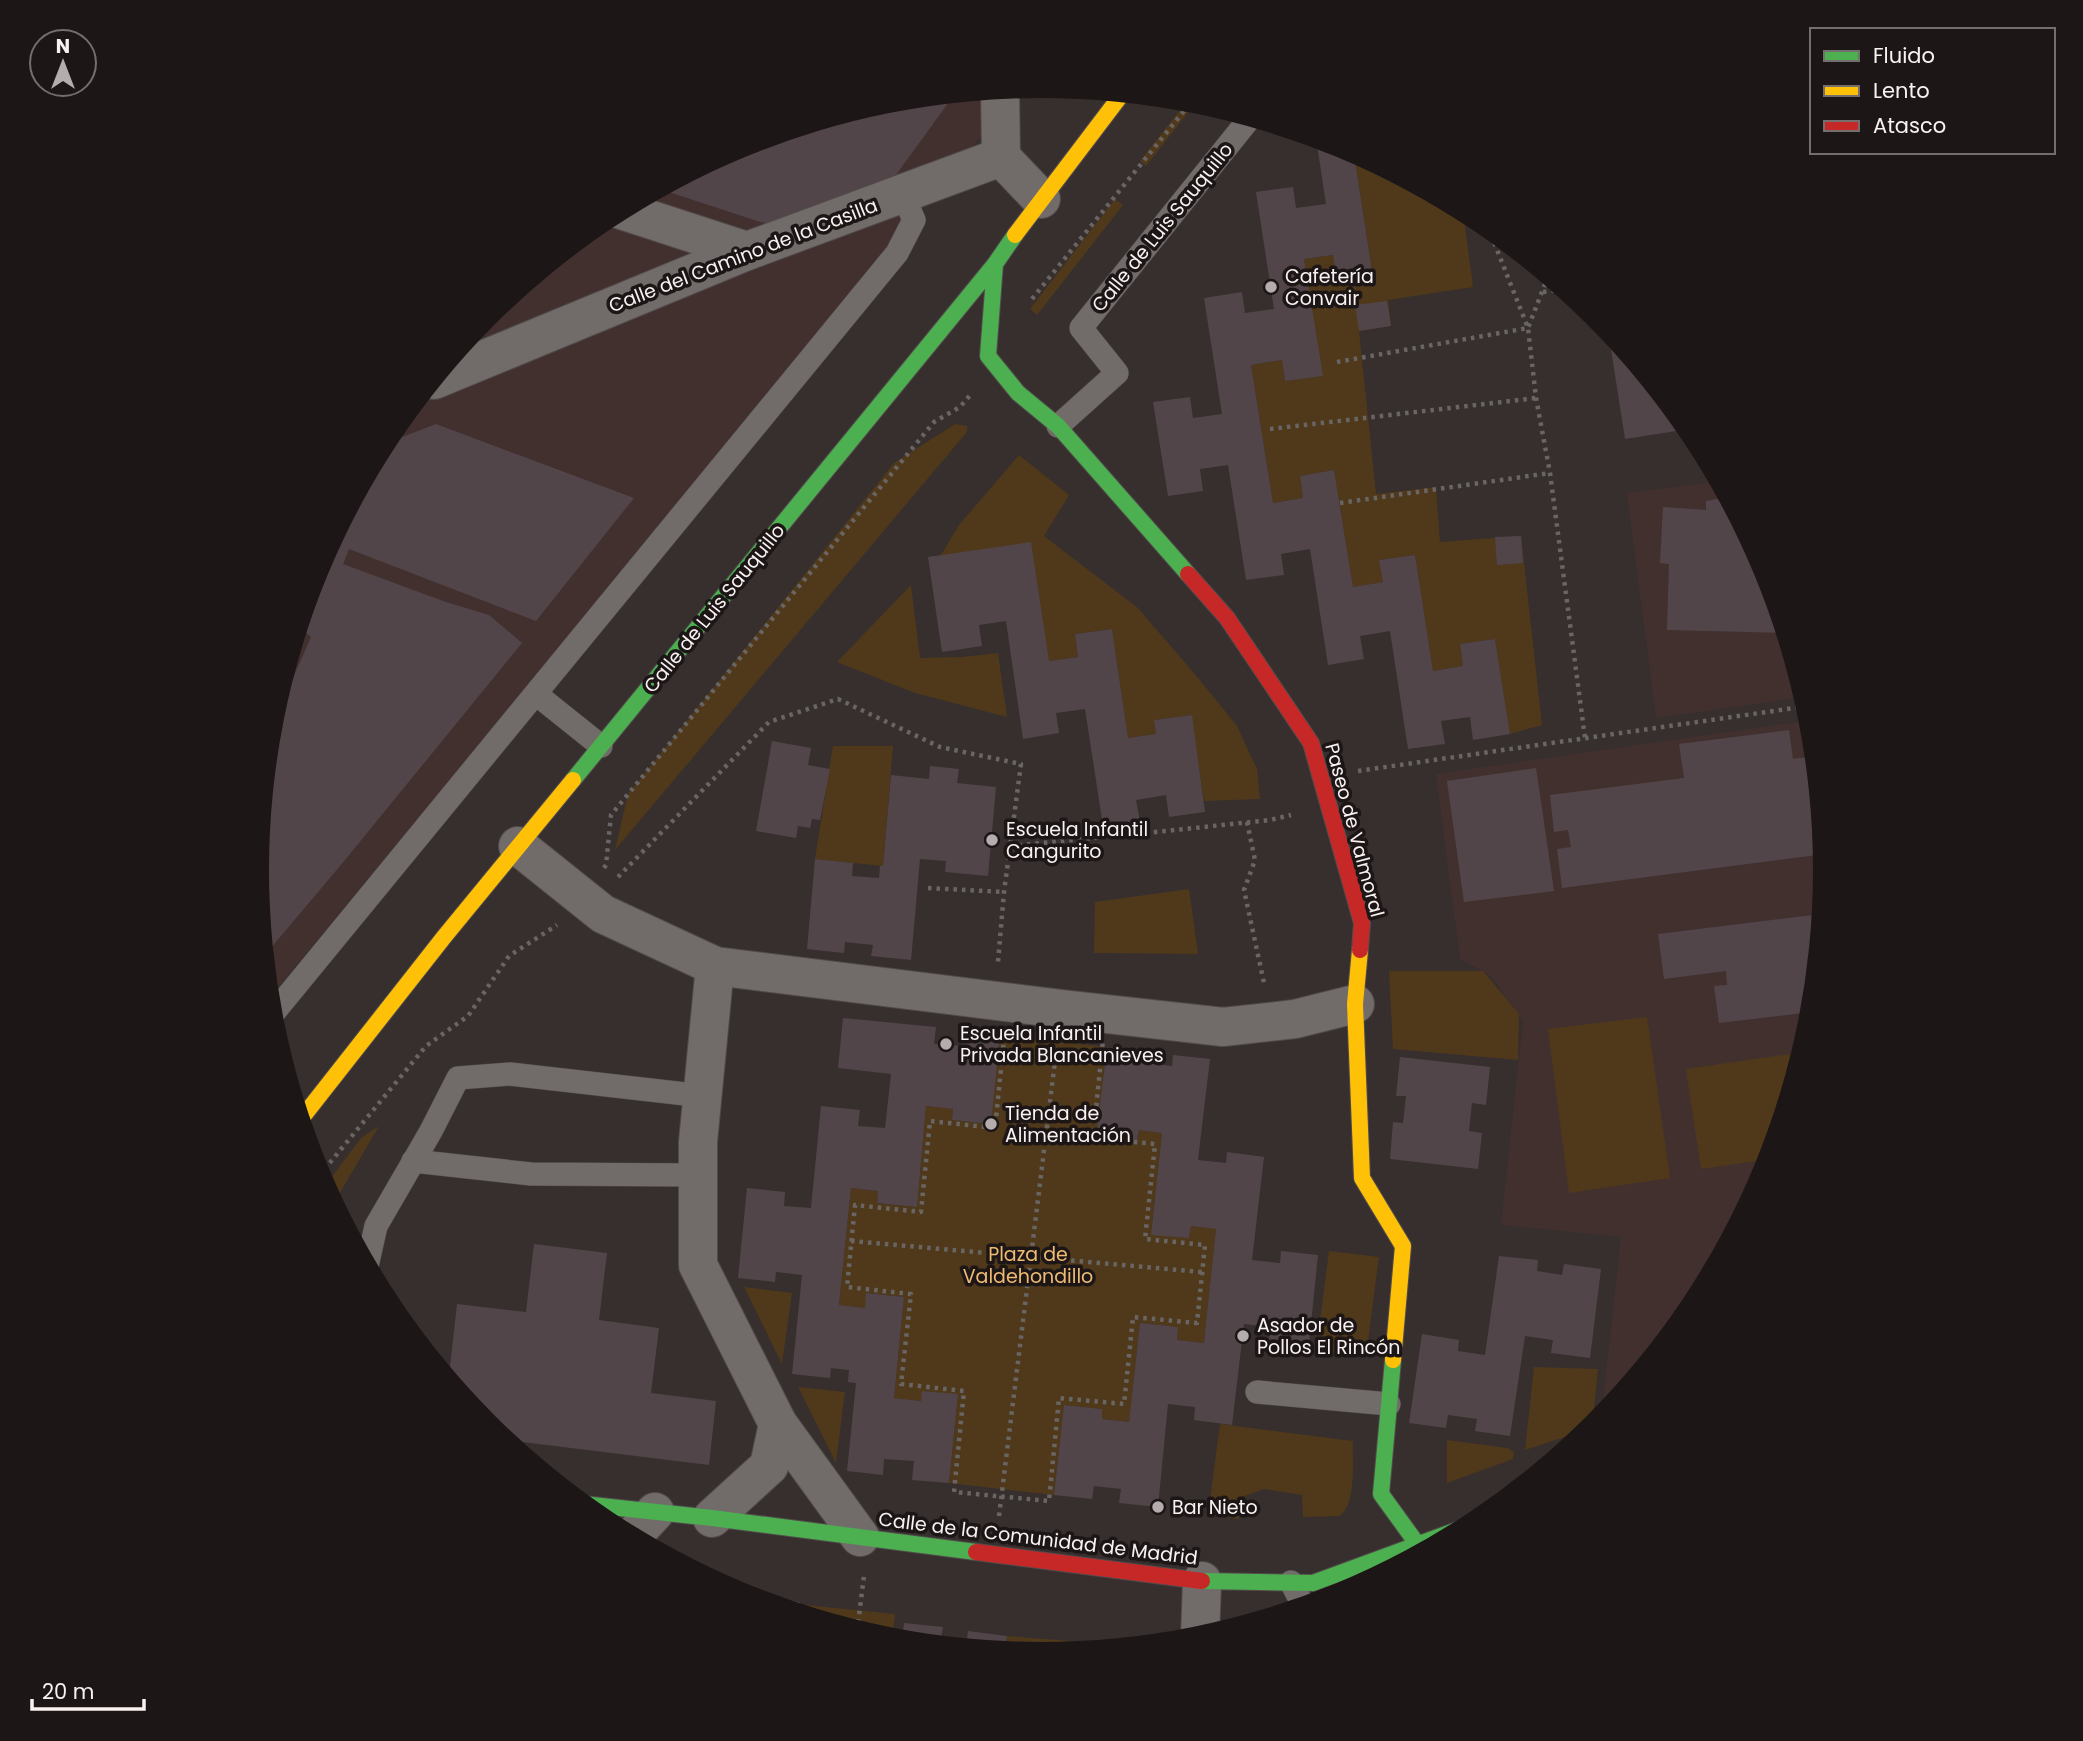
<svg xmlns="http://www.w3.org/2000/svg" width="2083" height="1741" font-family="Poppins,sans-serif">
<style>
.built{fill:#42302f}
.green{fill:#4f391a}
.building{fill:#524549}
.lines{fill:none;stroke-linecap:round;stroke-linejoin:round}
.lane-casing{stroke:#524b4b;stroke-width:24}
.street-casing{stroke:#524b4b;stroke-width:40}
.fast-casing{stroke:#524b4b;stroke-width:18}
.slow-casing{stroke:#524b4b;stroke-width:18}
.jam-casing{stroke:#524b4b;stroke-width:18}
.path{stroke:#696564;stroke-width:4.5;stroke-dasharray:3.5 5;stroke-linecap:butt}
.lane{stroke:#716b6a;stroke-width:23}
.street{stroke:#716b6a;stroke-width:38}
.fast{stroke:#4caf50;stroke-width:16}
.slow{stroke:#ffc107;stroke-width:16}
.jam{stroke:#c62828;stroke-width:16}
.poi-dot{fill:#b5adad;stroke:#1c1616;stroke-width:2.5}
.labels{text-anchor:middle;stroke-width:7;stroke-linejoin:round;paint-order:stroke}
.street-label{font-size:19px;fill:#faf1f1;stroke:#1c1616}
.poi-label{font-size:19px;fill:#faf1f1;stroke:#1c1616;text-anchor:start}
.park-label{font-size:19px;fill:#efbb72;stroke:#1c1616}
</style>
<rect width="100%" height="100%" fill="#362f2e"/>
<!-- built -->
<g class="built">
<path d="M1020 88 918 215 269 998 257 870 272 717 317 570 389 434 487 315 606 218 742 145 889 101Z"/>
<path d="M1719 481 1767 571 1805 697 1656 718 1627 493Z"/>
<path d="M1809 711 1826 871 1811 1024 1766 1171 1694 1307 1601 1420 1621 1237 1501 1225 1523 1021 1491 976 1460 959 1436 774 1798 722V713Z"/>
</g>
<!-- green -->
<g class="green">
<path d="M1188 100 1197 101 1146 166 1140 161Z"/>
<path d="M1357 153 1463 210 1473 287 1388 300 1391 326 1359 331 1376 494 1436 487 1440 542 1521 536 1542 725 1510 734 1495 639 1460 644 1463 666 1433 671 1415 555 1380 560 1383 582 1353 587 1334 470 1300 476 1303 498 1273 503 1251 365 1282 360 1285 381 1322 376 1304 259 1333 255 1336 276 1372 270 1354 154Z"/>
<path d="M1115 199 1123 205 1037 315 1030 309Z"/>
<path d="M955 424 967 426V432L615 850 628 794 894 463Z"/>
<path d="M1019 455 1069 495 1044 536 1138 608 1199 679 1237 726 1257 769 1260 799 1204 801 1191 715 1155 720 1156 734 1128 738 1112 629 1075 634 1078 657 1049 661 941 555 959 525Z"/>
<path d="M911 585 920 658 961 657 998 653 1007 717 915 693 837 662Z"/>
<path d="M833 746H893L883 866 815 859Z"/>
<path d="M1189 889 1198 954 1094 953 1095 902Z"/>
<path d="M1389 971H1483L1519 1014 1518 1060 1393 1049Z"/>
<path d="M1647 1017 1670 1178 1569 1193 1548 1029Z"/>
<path d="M1000 1035 1107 1047 1096 1135 1137 1141 1139 1130 1162 1133 1151 1234 1189 1238 1191 1226 1216 1229 1204 1343 1177 1340 1178 1327 1140 1323 1129 1422 1102 1419V1409L1064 1405 1054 1495 949 1483 958 1395 923 1391 921 1401 894 1398 904 1297 867 1293 865 1308 839 1305 851 1188 878 1191 877 1203 917 1207 926 1106 953 1109 952 1120 990 1124Z"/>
<path d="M1803 1052 1770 1159 1701 1169 1686 1069Z"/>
<path d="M379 1126 334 1203 325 1186 361 1138Z"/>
<path d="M1329 1251 1379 1257 1366 1357 1316 1351Z"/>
<path d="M744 1287 792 1293 782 1364Z"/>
<path d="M1534 1367 1598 1369 1592 1428 1525 1450Z"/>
<path d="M798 1387 845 1392 836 1463Z"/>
<path d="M1220 1424 1353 1441C1352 1463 1357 1501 1340 1516L1303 1517 1302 1495 1264 1489 1242 1497 1239 1519 1208 1515Z"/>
<path d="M1447 1440 1508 1448 1514 1452 1513 1459 1447 1483Z"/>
<path d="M805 1605 895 1614 892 1641 804 1615Z"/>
<path d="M1007 1636 1136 1646 1042 1655 1005 1652Z"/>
</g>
<!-- building -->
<g class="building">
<path d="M950 95 946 106 893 179 771 224 760 222 660 189 742 145 889 101Z"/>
<path d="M1316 138 1342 146 1357 153 1354 154 1372 271 1336 276 1333 255 1304 259 1323 376 1285 381 1282 360 1251 365 1273 503 1303 498 1300 476 1334 470 1353 587 1383 582 1379 560 1415 555 1433 671 1463 666 1460 644 1495 639 1510 734 1473 740 1470 717 1441 721 1445 744 1408 749 1390 631 1360 636 1364 659 1328 665 1310 549 1281 554 1284 575 1246 580 1228 465 1200 469 1203 491 1168 496 1153 402 1190 397 1193 418 1222 414 1204 298 1242 292 1245 313 1274 309 1256 192 1293 187 1296 208 1326 204Z"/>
<path d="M1387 301 1391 326 1359 331 1355 305Z"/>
<path d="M1608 330 1689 429 1625 439Z"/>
<path d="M436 424 634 498 536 621 349 549 343 564 443 601 489 615 522 643 345 860 265 955 257 870 272 717 277 700 282 703 311 637 299 627 317 570 384 444Z"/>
<path d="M1727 497 1767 571 1785 633 1667 630 1669 564 1660 563 1663 507 1706 510V501Z"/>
<path d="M1521 536 1523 563 1497 565 1495 537Z"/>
<path d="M1031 542 1049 661 1078 657 1075 634 1112 629 1128 738 1156 734 1154 720 1192 715 1205 812 1169 817 1166 795 1136 800 1140 821 1103 826 1085 709 1056 713 1059 733 1023 739 1006 621 979 625 982 646 942 652 928 557Z"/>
<path d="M1789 730 1793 759 1815 756 1825 854 1562 888 1557 849 1571 847 1568 830 1554 832 1550 795 1684 778 1679 744Z"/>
<path d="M772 741 811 748 808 765 830 769 820 820 812 819 810 828 798 826 796 838 756 831Z"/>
<path d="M930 766 959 769 957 783 996 787 988 876 945 872 946 861 920 859 911 960 871 956 873 945 845 942 844 953 807 949 815 859 853 863 852 876 879 878 880 866H883L891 775 929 779Z"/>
<path d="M1536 768 1554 891 1464 902 1447 781Z"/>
<path d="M1822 914 1812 1012 1719 1023 1714 986 1727 985 1726 971 1664 979 1658 934Z"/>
<path d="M843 1018 936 1027 934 1044 961 1046 962 1031 1000 1035 991 1124 952 1120 953 1109 926 1106 917 1207 877 1203 878 1191 851 1188 839 1305 865 1308 866 1293 904 1297 894 1398 921 1401 922 1391 958 1394 949 1483 912 1480 914 1461 884 1459 883 1475 847 1471 856 1383 848 1382 849 1370 831 1368 830 1378 792 1374 802 1275 776 1272 775 1282 738 1278 747 1188 785 1192 784 1206 811 1208 821 1106 860 1110 858 1126 885 1128 891 1074 838 1068Z"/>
<path d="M1107 1047 1145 1051 1144 1063 1172 1066 1173 1055 1210 1059 1198 1160 1226 1163 1227 1152 1264 1157 1252 1260 1280 1263 1281 1251 1318 1255 1309 1343 1269 1339 1271 1327 1244 1324 1232 1425 1194 1420 1195 1407 1168 1404 1158 1507 1119 1503 1121 1489 1094 1486 1092 1499 1054 1495 1064 1405 1102 1409V1419L1129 1422 1140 1323 1178 1327 1177 1340 1204 1343 1205 1332 1216 1229 1191 1226 1189 1238 1151 1235 1162 1133 1139 1130 1137 1141 1096 1136Z"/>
<path d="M1400 1057 1490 1067 1486 1105 1472 1103 1469 1131 1482 1133 1478 1169 1390 1159 1393 1122 1403 1123 1406 1096H1396Z"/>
<path d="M534 1244 607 1253 599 1320 659 1328 651 1393 716 1401 709 1465 505 1440 486 1425 437 1366 450 1367 457 1304 526 1312Z"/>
<path d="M1499 1256 1538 1260 1537 1271 1562 1275 1564 1264 1601 1269 1590 1358 1551 1353 1553 1340 1525 1336 1510 1436 1475 1431 1477 1419 1448 1415 1446 1428 1409 1423 1422 1334 1459 1340 1458 1351 1485 1355Z"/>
<path d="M762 1598 800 1602 799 1613 762 1602Z"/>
<path d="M904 1623 943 1627 940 1645 902 1641Z"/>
<path d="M968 1631 1007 1636 1005 1652 966 1648Z"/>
</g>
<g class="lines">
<defs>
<g id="lane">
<path d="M1058 426 1117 373 1081 328 1250 118"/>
<path d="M536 694 601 746"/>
<path d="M271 1016 897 253 914 220 902 193"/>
<path d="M413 1161 531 1174 698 1175"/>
<path d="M367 1266 376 1226 431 1131 458 1078 510 1074 703 1096"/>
<path d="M1257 1392 1389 1404"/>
<path d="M1291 1582 1304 1607"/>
</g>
<g id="street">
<path d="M1000 90 1001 157"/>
<path d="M621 210 747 251"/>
<path d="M434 380 747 251 1001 157 1041 199"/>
<path d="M518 846 603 914 715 966 1062 1009 1223 1027 1295 1019 1355 1004"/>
<path d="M715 966 698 1142V1265L778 1424 860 1537"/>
<path d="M712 1518 769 1466 778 1424"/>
<path d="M632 1537 655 1512"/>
<path d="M1200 1639 1202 1581"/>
</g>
<g id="fast">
<path d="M995 264 988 356 1018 393 1058 426 1188 574"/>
<path d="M573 780 995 264 1015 235"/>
<path d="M1393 1360 1381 1494 1423 1552"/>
<path d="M583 1504 712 1518 976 1552"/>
<path d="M1202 1581 1313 1583 1479 1522"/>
</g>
<g id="slow">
<path d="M1015 235 1122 94"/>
<path d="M1360 950 1355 1004 1362 1178 1403 1246 1393 1360"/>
<path d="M301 1119 444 937 573 780"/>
</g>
<g id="jam">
<path d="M1188 574 1227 618 1311 743 1362 923 1360 950"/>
<path d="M976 1552 1202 1581"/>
</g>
</defs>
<!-- lane casing -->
<use href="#lane" class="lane-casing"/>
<!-- street casing -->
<use href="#street" class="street-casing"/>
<!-- fast casing -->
<use href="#fast" class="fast-casing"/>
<!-- slow casing -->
<use href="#slow" class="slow-casing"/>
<!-- jam casing -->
<use href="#jam" class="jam-casing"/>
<!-- path -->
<g class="path">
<path d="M1488 227 1528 328 1536 398 1550 473 1585 738"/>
<path d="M1543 292 1564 289"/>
<path d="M1032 299 1192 101"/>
<path d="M1337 362 1528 328 1545 284V274"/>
<path d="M1270 429 1536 398"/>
<path d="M1340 503 1550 473"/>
<path d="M1358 771 1808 706"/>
<path d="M1247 822 1255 860 1244 890 1264 983"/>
<path d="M1010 846 1156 832 1270 820 1291 815"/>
<path d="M604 868 606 865 611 815 934 422 960 407 972 393"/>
<path d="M618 877 769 722 838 699 940 747 1021 764 1004 892 998 962"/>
<path d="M928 888 1004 892"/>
<path d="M1005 1030 1103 1040 1093 1138 1155 1144 1145 1239 1205 1245 1197 1323 1133 1317 1124 1404 1059 1398 1049 1501 954 1492 964 1391 901 1384 911 1294 847 1287 855 1205 921 1212 930 1121 995 1128Z"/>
<path d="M319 1176 426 1046 468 1016 509 956 557 925"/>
<path d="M851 1241 1202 1272"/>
<path d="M999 1516 1057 1045"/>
<path d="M857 1631 864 1576"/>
</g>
<!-- lane -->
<use href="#lane" class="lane"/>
<!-- street -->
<use href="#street" class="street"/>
<!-- fast -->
<use href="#fast" class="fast"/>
<!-- slow -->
<use href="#slow" class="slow"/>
<!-- jam -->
<use href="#jam" class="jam"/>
</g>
<!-- markers -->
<g class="poi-dot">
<circle cx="1271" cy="287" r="7"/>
<circle cx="992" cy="840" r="7"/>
<circle cx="946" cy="1044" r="7"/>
<circle cx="991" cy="1124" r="7"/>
<circle cx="1243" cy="1336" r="7"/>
<circle cx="1158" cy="1507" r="7"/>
</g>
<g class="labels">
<!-- street labels -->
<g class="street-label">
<text transform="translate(1162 227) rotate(-51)" y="7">Calle de Luis Sauquillo</text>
<text transform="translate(743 255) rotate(-21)" y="7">Calle del Camino de la Casilla</text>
<text transform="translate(714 608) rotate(-51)" y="7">Calle de Luis Sauquillo</text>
<text transform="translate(1355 830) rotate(75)" y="7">Paseo de Valmoral</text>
<text transform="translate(1038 1538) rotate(7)" y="7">Calle de la Comunidad de Madrid</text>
</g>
<!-- poi labels -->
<g class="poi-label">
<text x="1285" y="283">Cafetería<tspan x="1285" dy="22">Convair</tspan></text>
<text x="1006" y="836">Escuela Infantil<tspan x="1006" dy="22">Cangurito</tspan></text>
<text x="960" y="1040">Escuela Infantil<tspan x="960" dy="22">Privada Blancanieves</tspan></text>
<text x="1005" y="1120">Tienda de<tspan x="1005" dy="22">Alimentación</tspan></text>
<text x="1257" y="1332">Asador de<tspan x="1257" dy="22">Pollos El Rincón</tspan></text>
<text x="1172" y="1514">Bar Nieto</text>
</g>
<!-- park labels -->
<g class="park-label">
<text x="1028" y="1261">Plaza de<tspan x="1028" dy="22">Valdehondillo</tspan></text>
</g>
</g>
<!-- crop -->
<path d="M0 0H2083V1741H0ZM269 870a772 772 0 1 1 1544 0a772 772 0 1 1-1544 0Z" fill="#1c1616" fill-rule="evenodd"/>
<!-- legend -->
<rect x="1810" y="28" width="245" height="126" fill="#1c1616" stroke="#756e6e" stroke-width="2"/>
<rect x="1824" y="51" width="35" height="10" fill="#4caf50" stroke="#756e6e" stroke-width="2"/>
<text x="1873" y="63" font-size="21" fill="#faf1f1">Fluido</text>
<rect x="1824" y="86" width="35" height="10" fill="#ffc107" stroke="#756e6e" stroke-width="2"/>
<text x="1873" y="98" font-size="21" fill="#faf1f1">Lento</text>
<rect x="1824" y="121" width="35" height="10" fill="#c62828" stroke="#756e6e" stroke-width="2"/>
<text x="1873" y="133" font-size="21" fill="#faf1f1">Atasco</text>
<!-- north arrow -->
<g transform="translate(63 63)"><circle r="33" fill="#1c1616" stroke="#756e6e" stroke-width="2"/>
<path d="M0-5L12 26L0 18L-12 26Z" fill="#b5adad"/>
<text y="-10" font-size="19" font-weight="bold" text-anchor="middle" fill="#faf1f1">N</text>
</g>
<!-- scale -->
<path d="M32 1699v10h112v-10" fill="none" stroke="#faf1f1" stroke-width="3.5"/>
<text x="42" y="1699" font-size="21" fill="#faf1f1" stroke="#1c1616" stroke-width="5" paint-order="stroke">20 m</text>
</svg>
